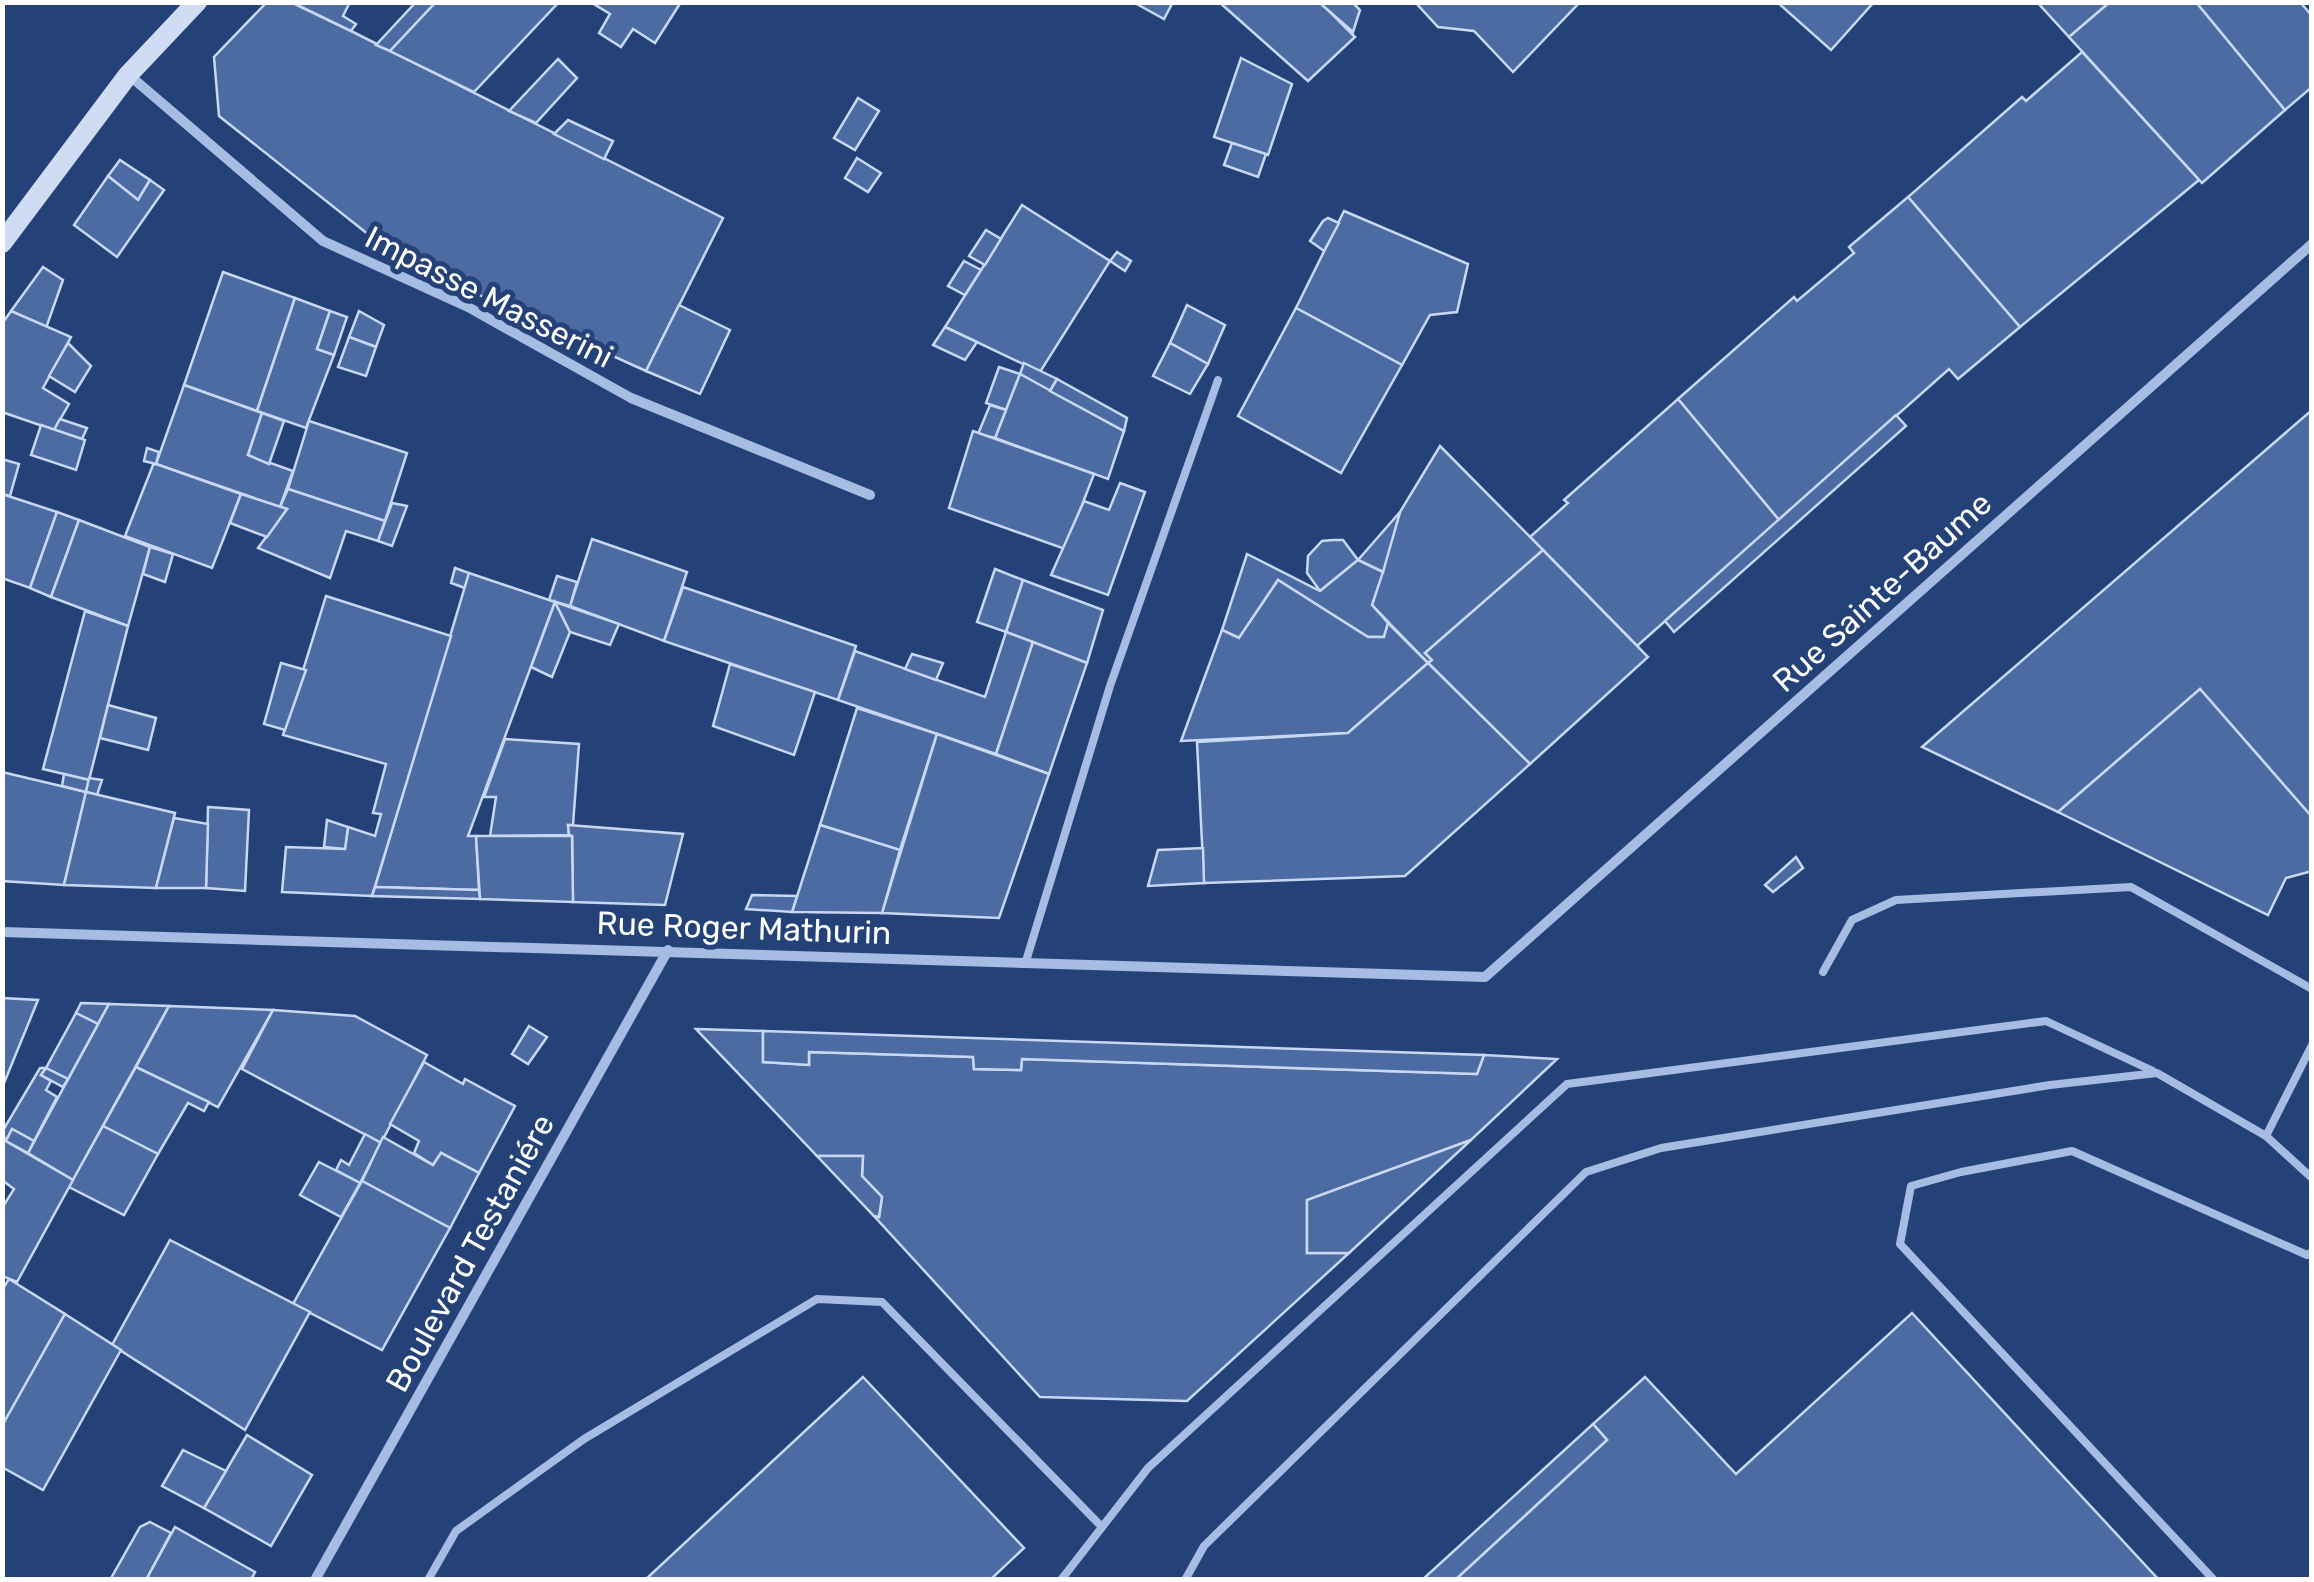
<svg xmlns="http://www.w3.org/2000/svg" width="2314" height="1582" font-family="Rubik,sans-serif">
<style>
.building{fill:#4c6ba2;stroke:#c8d8f3;stroke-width:2.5}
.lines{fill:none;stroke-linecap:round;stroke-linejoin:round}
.lane{stroke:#a6bce3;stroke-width:8}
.street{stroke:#a6bce3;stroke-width:10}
.secondary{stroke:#cfdcf4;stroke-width:20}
.labels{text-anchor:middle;stroke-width:10;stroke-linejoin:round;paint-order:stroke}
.street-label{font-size:32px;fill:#fff;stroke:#244278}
</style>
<rect width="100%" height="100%" fill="#244278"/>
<!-- building -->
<g class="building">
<path d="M267 2H291L351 31 723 218 646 371 485 298 369 235 219 116 214 57Z"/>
<path d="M291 2H350L343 16 356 24 351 31Z"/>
<path d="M416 2H436L390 51 376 45Z"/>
<path d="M436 2H559L474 92 390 51Z"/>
<path d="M681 2 655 43 633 29 621 47 599 33 610 14 592 3Z"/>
<path d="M1133 2H1173L1164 19Z"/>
<path d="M1219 2H1320L1355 37 1308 81Z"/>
<path d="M1352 2 1360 10 1353 32 1321 4Z"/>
<path d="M1415 2H1580L1513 72 1474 31 1438 27Z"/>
<path d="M1777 2H1874L1831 50Z"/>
<path d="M2037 2H2110L2069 37Z"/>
<path d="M2110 2H2196L2285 110 2202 183 2069 37Z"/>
<path d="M2196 2H2300L2312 16V87L2285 110Z"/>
<path d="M2082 52 2199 180 2020 327 1908 197 2022 97 2026 101Z"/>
<path d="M1241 58 1292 84 1268 155 1214 137Z"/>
<path d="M558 59 577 78 536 123 509 111Z"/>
<path d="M858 98 879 111 855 150 834 138Z"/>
<path d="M568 120 613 141 604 159 554 134Z"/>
<path d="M1232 143 1266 154 1258 177 1224 165Z"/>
<path d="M857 158 881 173 868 192 845 178Z"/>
<path d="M120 160 150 180 138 200 108 176Z"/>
<path d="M108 176 138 200 150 180 164 190 117 257 74 225Z"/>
<path d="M1908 197 2020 327 1958 379 1949 369 1779 520 1678 399 1794 297 1797 301 1854 253 1849 247Z"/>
<path d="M1022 205 1110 261 1040 372 945 327Z"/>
<path d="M1344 211 1468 264 1457 312 1430 315 1402 365 1296 308Z"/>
<path d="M1328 218 1339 223 1324 251 1310 241 1323 221Z"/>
<path d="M986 230 1001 239 985 265 969 256Z"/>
<path d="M1117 252 1131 261 1125 271 1110 261Z"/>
<path d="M964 261 981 270 965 295 948 286Z"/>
<path d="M43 267 63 280 46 328 11 311Z"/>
<path d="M223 272 295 298 257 411 184 385Z"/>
<path d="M295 298 330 311 317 349 334 355 306 428 257 411Z"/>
<path d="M679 305 730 330 700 394 646 371Z"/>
<path d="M1187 305 1225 325 1208 364 1170 343Z"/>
<path d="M1296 308 1402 365 1341 473 1238 416Z"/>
<path d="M11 311 71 337 43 388 69 404 54 430 2 412V324Z"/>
<path d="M330 311 347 317 334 355 317 349Z"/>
<path d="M359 311 384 325 376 347 349 337Z"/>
<path d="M945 327 977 342 965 360 933 345Z"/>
<path d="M349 337 376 347 366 376 338 367Z"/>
<path d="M68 343 91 366 75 392 49 376Z"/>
<path d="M1170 343 1208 364 1190 394 1153 376Z"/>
<path d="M1024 363 1057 379 1050 391 1020 374Z"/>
<path d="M999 367 1020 374 1006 410 986 403Z"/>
<path d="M1020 374 1124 431 1108 479 995 438Z"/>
<path d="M1057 379 1127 418 1124 431 1050 391Z"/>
<path d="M184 385 262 413 248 455 293 471 280 507 156 464Z"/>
<path d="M1678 399 1779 520 1637 646 1530 537 1568 503 1564 500Z"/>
<path d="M990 405 1006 410 995 438 978 434Z"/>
<path d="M2312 410V817L2200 689 2058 812 1922 747Z"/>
<path d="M262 413 284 421 269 464 248 455Z"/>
<path d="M1896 415 1906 426 1674 632 1665 621Z"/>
<path d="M60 419 87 428 82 439 54 430Z"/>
<path d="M309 421 407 453 385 521 288 489Z"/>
<path d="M41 425 85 440 76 470 31 455Z"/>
<path d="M973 431 1094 474 1065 549 949 508Z"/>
<path d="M1440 446 1543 550 1425 653 1432 660 1428 663 1372 605 1400 512Z"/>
<path d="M147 448 159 452 156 464 144 461Z"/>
<path d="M2 459 19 464 10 496 2 494Z"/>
<path d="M156 464 241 494 212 568 125 536 153 465Z"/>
<path d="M1120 483 1145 492 1108 595 1051 575 1084 501 1109 510Z"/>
<path d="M288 489 385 521 378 541 346 531 330 578 258 548 287 509 280 507Z"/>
<path d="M2 494 57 512 30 588 2 578Z"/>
<path d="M241 494 287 509 267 537 230 523Z"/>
<path d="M392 503 407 506 392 546 378 541Z"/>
<path d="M57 512 79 520 51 597 30 588Z"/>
<path d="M1400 512 1383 572 1358 560Z"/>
<path d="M79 520 150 547 128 626 51 597Z"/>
<path d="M592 539 687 572 664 641 570 606Z"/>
<path d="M1333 540H1343L1358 560 1320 591 1307 573 1308 556 1322 541Z"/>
<path d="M150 547 173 554 165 582 143 574Z"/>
<path d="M1543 550 1648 657 1530 764 1428 663 1432 660 1425 653Z"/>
<path d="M1247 554 1320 591 1358 560 1383 572 1372 605 1388 623 1384 637H1368L1278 580 1239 638 1222 630Z"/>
<path d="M455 568 469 573 465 588 451 583Z"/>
<path d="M995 569 1023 580 1006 632 977 622Z"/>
<path d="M469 573 555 602 468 836H476L479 890 375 887Z"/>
<path d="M557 576 577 582 570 606 549 600Z"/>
<path d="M1023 580 1103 610 1087 663 1006 632Z"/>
<path d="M1278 580 1368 637H1384L1388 623 1428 663 1348 733 1181 741 1222 630 1239 638Z"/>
<path d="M683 587 856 646 838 700 664 641Z"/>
<path d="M326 596 451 636 372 896 282 892 286 847 345 849 348 827 375 836 381 814 373 813 386 764 283 735Z"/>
<path d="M555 602 570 632 552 677 531 667Z"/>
<path d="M555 602 619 624 610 645 570 632Z"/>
<path d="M85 611 128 626 89 780 43 769Z"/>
<path d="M1006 632 1033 642 996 754 838 700 855 651 985 697Z"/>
<path d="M1033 642 1087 663 1049 774 996 754Z"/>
<path d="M912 654 943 663 936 680 905 669Z"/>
<path d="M281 663 306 670 285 730 264 724Z"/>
<path d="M1428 663 1530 764 1405 876 1204 883 1197 742 1348 733Z"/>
<path d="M730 664 815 692 794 755 713 726Z"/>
<path d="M2200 689 2312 817V871L2286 878 2268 915 2058 812Z"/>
<path d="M108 705 156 718 148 750 100 738Z"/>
<path d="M857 708 937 734 900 850 820 825Z"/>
<path d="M937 734 1049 774 999 918 882 913Z"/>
<path d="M505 739 579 744 573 825H568L569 835 490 836 496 797H484Z"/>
<path d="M2 772 86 792 64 885 2 881Z"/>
<path d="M64 774 89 780 86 792 62 786Z"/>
<path d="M89 778 102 780 97 795 86 792Z"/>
<path d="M86 792 175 813 156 888 64 885Z"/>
<path d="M208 807 249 810 245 891 206 888Z"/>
<path d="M174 818 208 824 206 888H156Z"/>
<path d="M327 820 348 827 345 849 324 847Z"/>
<path d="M568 825 683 834 665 905 573 902 572 836 569 835Z"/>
<path d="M820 825 900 850 882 913 792 912Z"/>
<path d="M476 836H572L573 902 480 899Z"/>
<path d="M1203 848 1204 883 1148 886 1158 850Z"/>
<path d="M1796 857 1803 868 1773 892 1765 885Z"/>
<path d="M375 887 479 890 480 899 372 896Z"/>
<path d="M752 895 797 896 792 912 746 909Z"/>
<path d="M2 998 38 1000 2 1088Z"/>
<path d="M81 1003 109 1004 98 1024 76 1013Z"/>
<path d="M109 1004 169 1006 73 1180 28 1153Z"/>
<path d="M169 1006 273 1010 218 1107 136 1067Z"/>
<path d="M273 1010 355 1016 427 1055 381 1143 242 1069Z"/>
<path d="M76 1013 98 1024 68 1079 46 1068Z"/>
<path d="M529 1026 547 1037 528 1064 512 1054Z"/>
<path d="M696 1029 763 1031V1062L809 1065V1052L973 1057 974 1069 1021 1070 1022 1059 1477 1074 1484 1055 1557 1059 1471 1140 1307 1200V1253H1349L1187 1401 1040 1397 874 1216 879 1217 882 1197 862 1176 863 1156H817Z"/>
<path d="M763 1031 1484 1055 1477 1074 1022 1059 1021 1070 974 1069 973 1057 809 1052V1065L763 1062Z"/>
<path d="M424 1062 463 1084 465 1079 515 1106 479 1173 441 1153 433 1165 414 1153 419 1141 390 1124Z"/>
<path d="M136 1067 209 1102 204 1111 188 1103 158 1154 103 1126Z"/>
<path d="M40 1068H46L41 1075 51 1081 46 1090 57 1097 34 1141 12 1129 6 1141 2 1132Z"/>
<path d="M46 1068 68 1079 63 1087 41 1075Z"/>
<path d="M103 1126 158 1154 124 1215 69 1187Z"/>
<path d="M12 1129 34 1141 28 1153 6 1141Z"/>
<path d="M365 1134 381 1143 360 1183 336 1170 341 1160 349 1165Z"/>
<path d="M383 1137 433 1165 441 1153 479 1173 450 1228 362 1181Z"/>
<path d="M2 1139 73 1180 17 1282 2 1276V1208L14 1189 2 1180Z"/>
<path d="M1471 1140 1349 1253H1307V1200Z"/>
<path d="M817 1156H863L862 1176 882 1197 879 1217 874 1216Z"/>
<path d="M319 1162 360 1183 341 1217 300 1195Z"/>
<path d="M362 1181 450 1228 382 1350 293 1304Z"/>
<path d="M170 1240 310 1312 245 1430 112 1345Z"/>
<path d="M9 1279 65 1314 2 1426V1290Z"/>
<path d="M1912 1313 2159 1580H1455L1607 1440 1593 1424 1645 1377 1736 1474Z"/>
<path d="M65 1314 121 1350 43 1490 2 1467V1426Z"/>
<path d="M863 1377 1024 1548 990 1580H645Z"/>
<path d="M1593 1424 1607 1440 1455 1580H1422Z"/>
<path d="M247 1435 312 1475 271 1546 204 1508Z"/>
<path d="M183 1450 226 1471 204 1508 162 1486Z"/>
<path d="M150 1522 171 1533 146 1580H110L140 1527Z"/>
<path d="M175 1527 255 1572 251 1580H146Z"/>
</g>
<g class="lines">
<!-- lane -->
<g class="lane">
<path d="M1026 961 1110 686 1218 380"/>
<path d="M1823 972 1852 920 1896 900 2131 887 2312 989"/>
<path d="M2266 1136 2312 1045"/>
<path d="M428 1580 456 1531 584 1439 817 1299 882 1302 1101 1526"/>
<path d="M1061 1580 1148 1468 1567 1084 2046 1021 2153 1071"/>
<path d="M1185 1580 1204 1546 1586 1172 1661 1148 2050 1085 2157 1073 2266 1136 2312 1178"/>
<path d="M2214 1580 1900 1244 1911 1186 1961 1172 2072 1151 2307 1255 2312 1252"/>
</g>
<!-- street -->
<g class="street">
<path d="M129 75 323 241 468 307 631 398 870 495"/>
<path d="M2 932 1485 977 2312 244"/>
<path d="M315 1580 668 950"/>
</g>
<!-- secondary -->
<path class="secondary" d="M2 243 128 75 197 2"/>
</g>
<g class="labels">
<!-- street labels -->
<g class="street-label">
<text transform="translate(489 297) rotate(27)" y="11">Impasse Masserini</text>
<text transform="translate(1882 592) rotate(-42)" y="11">Rue Sainte-Baume</text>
<text transform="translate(744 928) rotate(2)" y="11">Rue Roger Mathurin</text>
<text transform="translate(470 1253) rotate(-61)" y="11">Boulevard Testaniére</text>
</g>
</g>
<!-- border -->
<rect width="2314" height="1582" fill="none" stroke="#ffffff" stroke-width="10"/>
</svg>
